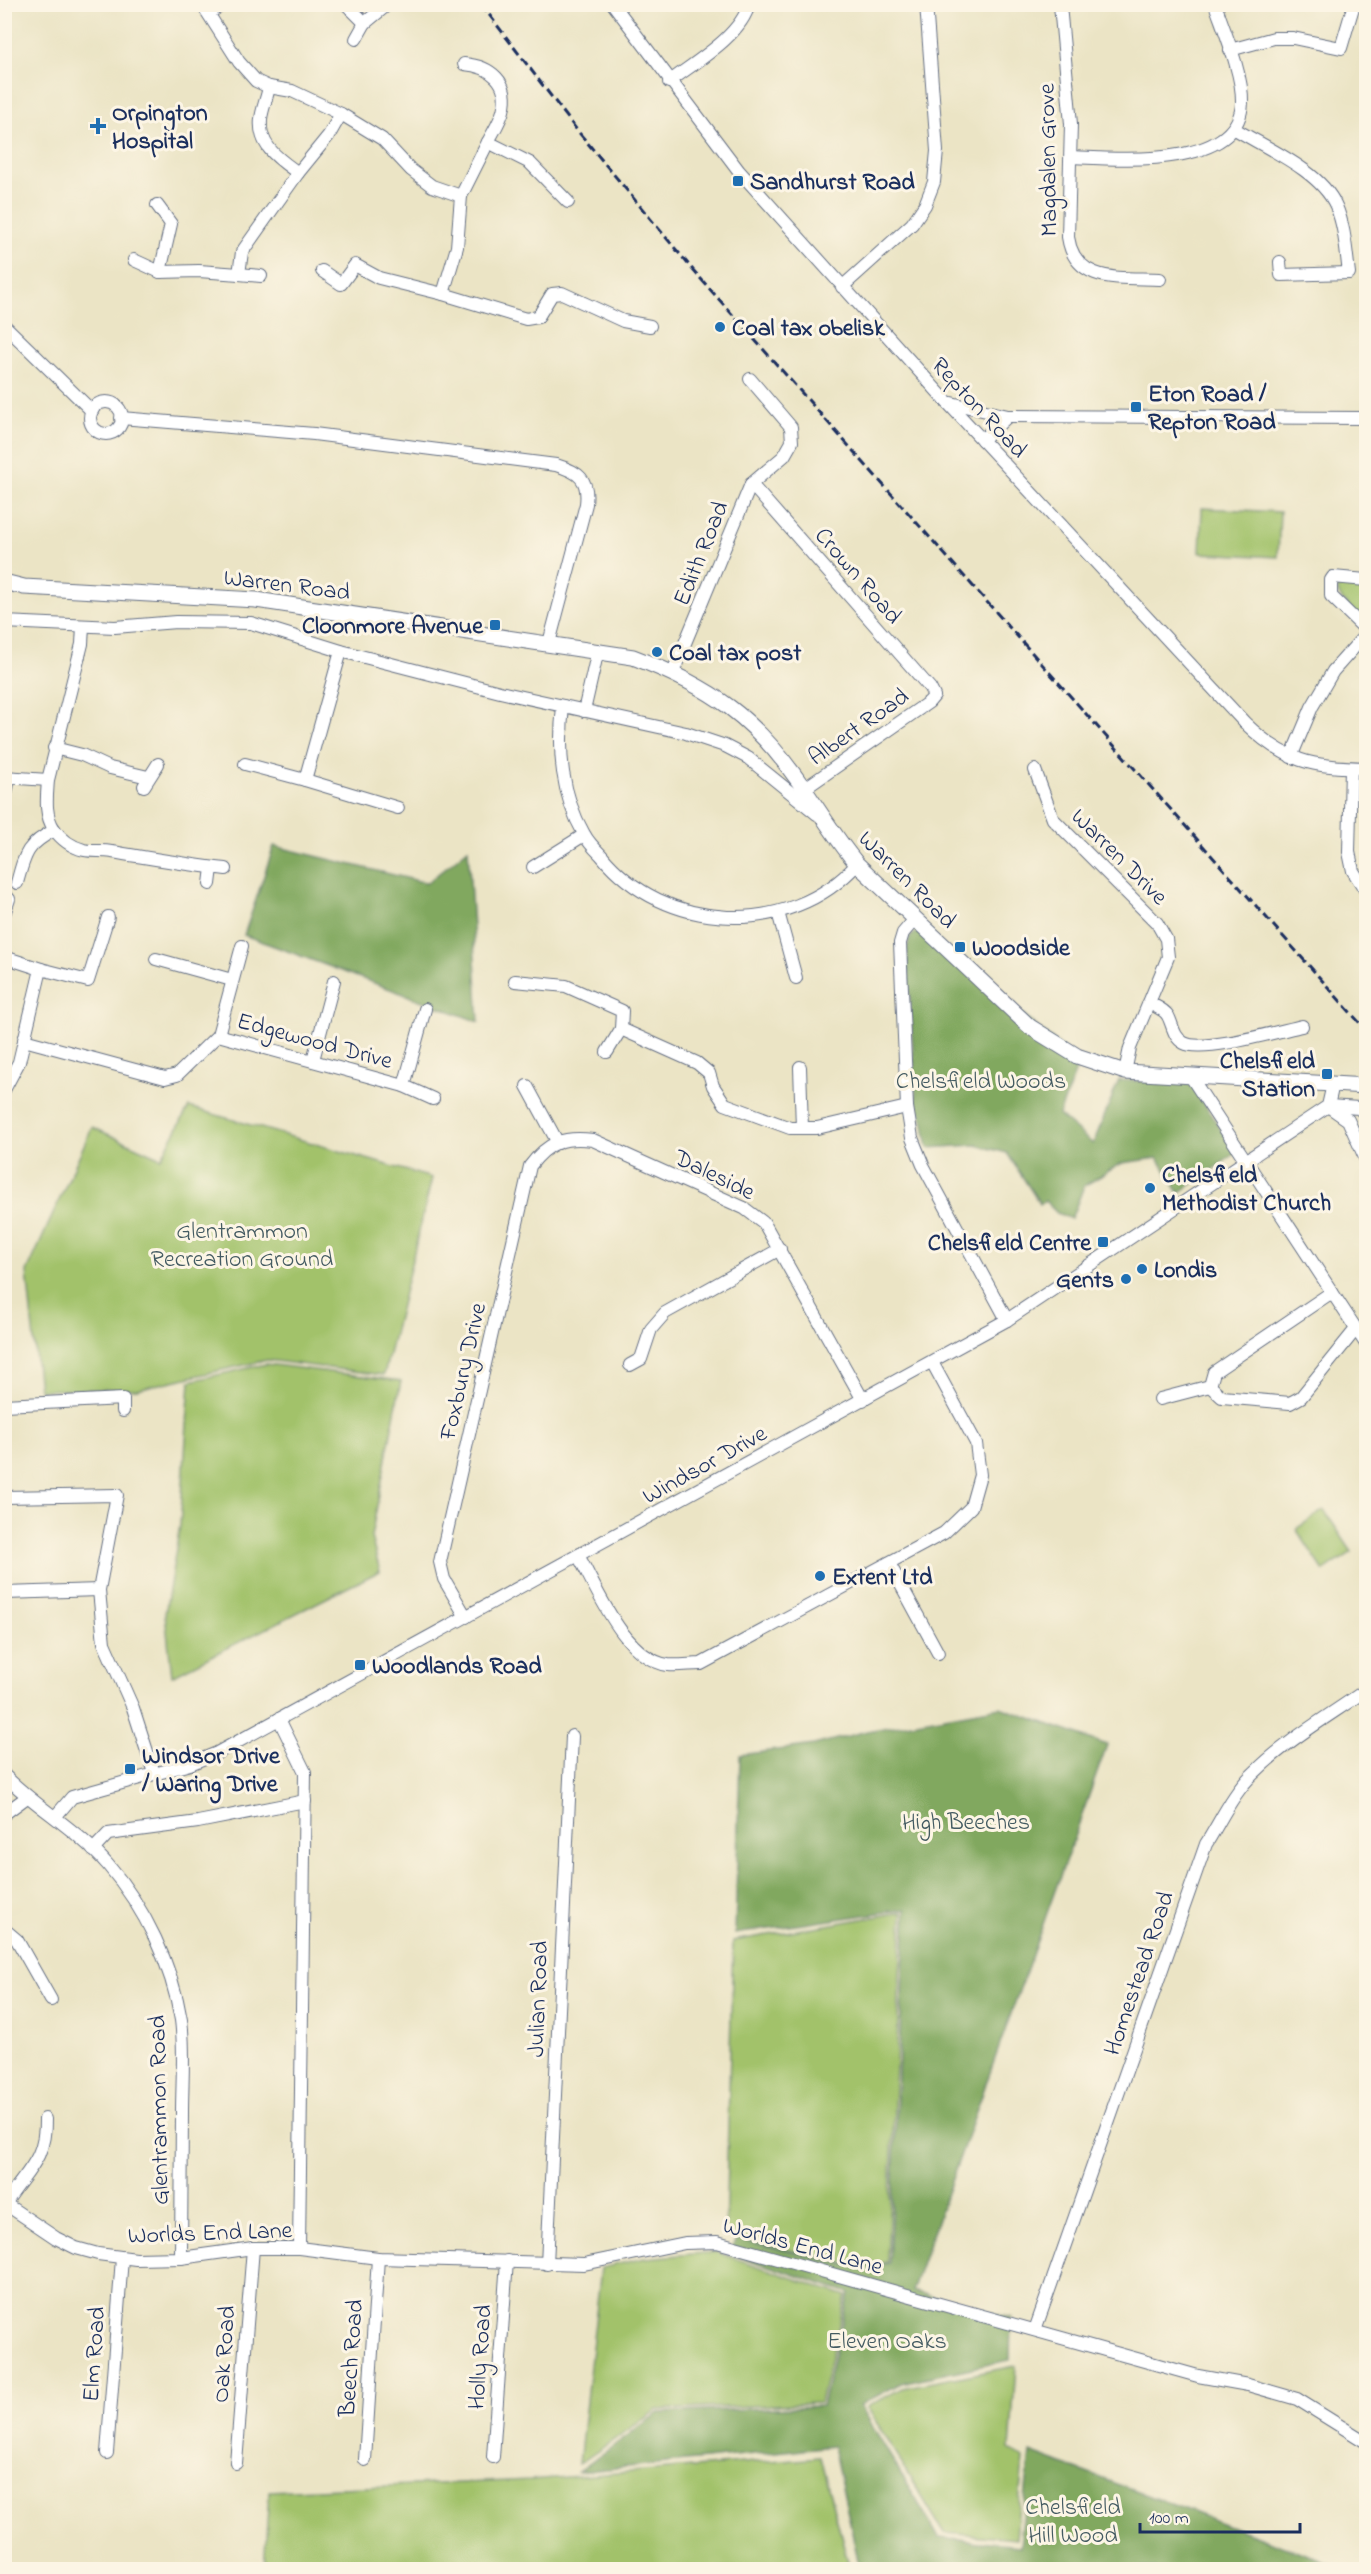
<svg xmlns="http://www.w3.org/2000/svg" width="1371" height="2574" font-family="'Indie Flower',sans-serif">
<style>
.green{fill:#a2c26b;stroke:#5e7864;stroke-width:1.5}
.forest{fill:#81a85f;stroke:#4e6c5e;stroke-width:1.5}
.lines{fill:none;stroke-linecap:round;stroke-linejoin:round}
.minor-casing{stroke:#646e82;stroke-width:14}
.tertiary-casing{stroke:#646e82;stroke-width:17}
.minor{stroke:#fff;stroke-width:12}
.tertiary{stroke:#fff;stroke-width:15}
.rail{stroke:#1b2f5e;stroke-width:3;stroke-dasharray:9 4.5;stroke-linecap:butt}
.poi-dot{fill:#1f6fb2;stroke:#fcf5e5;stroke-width:2}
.labels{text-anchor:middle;stroke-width:6;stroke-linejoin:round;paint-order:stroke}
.poi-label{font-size:24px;font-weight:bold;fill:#1b2f5e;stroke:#fcf5e5;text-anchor:start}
.street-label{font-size:24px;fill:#1b2f5e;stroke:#fcf5e5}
.park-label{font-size:24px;fill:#445b62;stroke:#fcf5e5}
</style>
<rect width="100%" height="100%" fill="#fcf5e5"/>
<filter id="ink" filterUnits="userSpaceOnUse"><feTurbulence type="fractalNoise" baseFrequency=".0167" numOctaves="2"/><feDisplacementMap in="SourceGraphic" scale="12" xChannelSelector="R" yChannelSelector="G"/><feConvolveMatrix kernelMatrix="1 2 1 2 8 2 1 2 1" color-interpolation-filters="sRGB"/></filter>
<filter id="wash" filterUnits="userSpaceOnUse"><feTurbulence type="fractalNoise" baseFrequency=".008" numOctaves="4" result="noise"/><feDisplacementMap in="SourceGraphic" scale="24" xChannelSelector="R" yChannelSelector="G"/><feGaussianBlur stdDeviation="1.35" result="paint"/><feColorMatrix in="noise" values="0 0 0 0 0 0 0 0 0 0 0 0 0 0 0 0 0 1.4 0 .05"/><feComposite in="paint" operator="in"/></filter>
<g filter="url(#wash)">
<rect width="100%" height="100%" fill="#ebe4c5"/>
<!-- green -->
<g class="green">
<path d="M1202 508 1280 512 1278 557 1200 553Z"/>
<path d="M1338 582 1366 584V623C1356 613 1332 597 1338 582Z"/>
<path d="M189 1107 432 1178 384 1375 267 1360 137 1389 39 1390 27 1272 92 1127 161 1158Z"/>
<path d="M266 1364 401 1381 371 1537 380 1571 172 1676 165 1614 180 1525 190 1381Z"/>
<path d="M1324 1510 1352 1552 1324 1571 1296 1529Z"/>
<path d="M903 1912 887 2262 858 2266 725 2235 733 1941Z"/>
<path d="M716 2252 846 2296 820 2403 657 2410 579 2464 601 2268 645 2258Z"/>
<path d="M1016 2366 1010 2449 1023 2458 1016 2539 944 2533 867 2407 902 2388Z"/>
<path d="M820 2457 850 2569H264L269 2491 530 2480Z"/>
</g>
<!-- forest -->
<g class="forest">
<path d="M274 846 427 883 468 849 479 1022 244 935Z"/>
<path d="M920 929 1079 1062 1059 1115 1093 1144 1119 1080 1191 1083 1236 1153 1179 1193 1158 1158 1122 1163 1084 1186 1071 1219 1057 1213 1045 1201 1040 1204 1007 1153 976 1145 928 1148 923 1119 916 1102 907 948 910 937Z"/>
<path d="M1000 1707 1107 1745 912 2291 1011 2318 1010 2360 901 2383 860 2405 939 2538 1020 2546 1030 2452 1346 2569H860L833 2446 578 2472 658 2413 822 2406 849 2293 729 2253 736 2239 858 2268 889 2263 906 1909 735 1934 740 1755 814 1745 867 1731Z"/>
</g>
</g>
<g filter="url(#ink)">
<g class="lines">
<defs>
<g id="minor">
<path d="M202 4 239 62 256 81 269 87 292 91 341 114 382 139 411 170 432 186 461 196"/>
<path d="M346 4 365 23 388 4"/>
<path d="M613 4 739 171 947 402 1245 723C1285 762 1312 767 1366 768"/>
<path d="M1060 5 1071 124 1068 237C1075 285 1122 277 1160 279"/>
<path d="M209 13 223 4"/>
<path d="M356 39 365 23"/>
<path d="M1230 50 1274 38H1293L1341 48 1354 4"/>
<path d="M464 64C490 66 511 82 503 111 500 122 493 132 488 142"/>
<path d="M669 82C695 62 741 36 749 4"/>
<path d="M269 87C267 98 262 109 261 119 258 146 279 159 298 173"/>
<path d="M1235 129C1266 148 1321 171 1336 206 1345 227 1346 251 1349 273L1281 275 1280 262"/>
<path d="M1071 157C1117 159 1240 170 1242 102 1243 75 1224 30 1215 4"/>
<path d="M568 202 530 163 488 142 461 196 457 247 443 294 526 319 538 317 552 294 562 293 623 321 650 326"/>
<path d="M157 205 171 224 160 272"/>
<path d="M134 260 160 272 199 271 239 274 242 252 298 173 329 135 341 114"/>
<path d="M322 271 341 284 355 265 379 278 443 294"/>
<path d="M239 274 261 276"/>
<path d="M842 287 912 224 925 205 934 182 937 151 926 4"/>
<path d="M4 325 92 411"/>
<path d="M947 402 1008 416 1366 418"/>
<circle cx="106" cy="418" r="16"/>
<path d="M121 418 314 434 556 465C579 472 589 479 586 504L549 643"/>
<path d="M982 440 1008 416"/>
<path d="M751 484 930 688 934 696 929 702 804 789"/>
<path d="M1366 580 1333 577 1331 580V596L1366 630"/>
<path d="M4 622 115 627 176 622 251 623 341 651 500 692 686 733 725 746 748 758 817 814"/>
<path d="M83 626 82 644 48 780C47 796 44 814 54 829 61 839 72 847 84 850 93 852 103 850 112 852 150 858 188 865 226 869"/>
<path d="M673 672 751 484 784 456 792 442 791 427 750 379"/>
<path d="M563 706C558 751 561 794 584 834 588 842 595 849 601 855 664 933 790 939 857 864"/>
<path d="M584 711 598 650"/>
<path d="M54 748 82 755 110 768 148 777"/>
<path d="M1291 757 1312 707 1333 671 1366 634"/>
<path d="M245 764 305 780 341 651"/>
<path d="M1351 768 1349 852 1353 871 1366 891"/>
<path d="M1035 770 1053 819 1157 923 1166 939 1168 957 1130 1048 1125 1072"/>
<path d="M4 777 48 780"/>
<path d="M305 780 398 808"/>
<path d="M144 786 158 764"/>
<path d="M6 794 9 778"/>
<path d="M533 867 584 835"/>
<path d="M17 883C25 853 27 844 55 830"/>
<path d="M210 884 212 868"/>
<path d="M778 912 796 978"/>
<path d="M4 914 9 899"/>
<path d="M915 919 903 933 900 943 907 1107 912 1138 923 1165 1007 1320"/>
<path d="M4 957 41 969 19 1062 4 1090"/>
<path d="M156 959 232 980"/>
<path d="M41 969 88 981 108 917"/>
<path d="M515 981 566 986 622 1011 621 1029 607 1052"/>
<path d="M1149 1003C1155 1006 1165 1010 1168 1016 1173 1025 1173 1037 1184 1043 1203 1053 1279 1031 1302 1026"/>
<path d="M621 1029 697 1063 709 1073 713 1086 725 1104 790 1128H817L907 1107"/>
<path d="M218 1035 242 946"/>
<path d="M24 1040 165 1078 177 1075 218 1035 404 1086 433 1099"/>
<path d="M313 1060 334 981"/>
<path d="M800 1067 802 1128"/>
<path d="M1191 1077 1366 1344"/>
<path d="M404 1086 425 1009"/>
<path d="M527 1086 558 1143"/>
<path d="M1328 1106 1348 1120 1366 1160"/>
<path d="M1329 1106 1359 1108 1366 1115"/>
<path d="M1332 1292 1214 1372 1210 1386 1222 1397 1290 1403 1301 1397 1356 1329"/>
<path d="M630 1365 641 1359 651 1329 665 1313 780 1249"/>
<path d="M1160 1399 1210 1386"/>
<path d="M4 1405 123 1399V1411"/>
<path d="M4 1497 117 1495 99 1590 104 1643 133 1708 154 1773"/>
<path d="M579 1557C598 1591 625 1659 668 1665 679 1666 691 1664 701 1664L944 1533 971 1507 980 1475 976 1443 932 1362"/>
<path d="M889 1563 938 1653"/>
<path d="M5 1593 99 1590"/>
<path d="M466 1617 444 1579 440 1562 530 1166C548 1142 564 1136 593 1140L744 1208 764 1223 863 1400"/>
<path d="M279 1719 305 1772 299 2248"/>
<path d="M4 1775C37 1808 78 1830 108 1865 145 1908 172 1965 181 2020 185 2050 182 2082 182 2112 182 2160 181 2209 181 2258"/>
<path d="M4 1814 27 1797"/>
<path d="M55 1817 72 1797 190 1764 217 1753 1007 1320 1328 1106 1333 1084"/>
<path d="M93 1850 108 1834 198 1822 305 1801"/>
<path d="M4 1929 17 1940 51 2000"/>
<path d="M4 2203 56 2238 76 2248 98 2254 136 2259 181 2258 253 2248H299L378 2258 584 2264 685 2243 717 2242 1198 2376 1248 2385 1297 2399 1366 2442"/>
<path d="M4 2206C24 2172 46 2162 45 2119"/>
<path d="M547 2264 572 1736"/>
<path d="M1035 2330 1206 1844C1221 1820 1234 1791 1255 1772 1287 1740 1329 1716 1366 1690"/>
<path d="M107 2453 122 2258"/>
<path d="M493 2457 507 2261"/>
<path d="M365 2460 378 2258"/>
<path d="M236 2463 253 2248"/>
</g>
<path id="tertiary" d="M4 582 24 587 256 600 633 657C712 687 756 718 804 789 822 815 837 840 857 864L1030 1027 1077 1056 1125 1072 1366 1086"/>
</defs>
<!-- minor casing -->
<use href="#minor" class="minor-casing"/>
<!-- tertiary casing -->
<use href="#tertiary" class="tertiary-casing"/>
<!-- minor -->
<use href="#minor" class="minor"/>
<!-- tertiary -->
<use href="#tertiary" class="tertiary"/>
<!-- rail -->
<path class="rail" d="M481 4 576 129 693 270 1366 1030"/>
</g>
</g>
<!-- markers -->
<g class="poi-dot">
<path d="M95 117h6v6h6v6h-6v6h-6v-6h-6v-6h6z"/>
<rect x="732" y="175" width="12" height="12" rx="3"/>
<circle cx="720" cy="327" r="6"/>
<rect x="1130" y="401" width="12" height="12" rx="3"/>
<rect x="489" y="619" width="12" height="12" rx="3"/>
<circle cx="657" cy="652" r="6"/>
<rect x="954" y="941" width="12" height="12" rx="3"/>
<rect x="1321" y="1068" width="12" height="12" rx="3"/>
<circle cx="1150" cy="1188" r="6"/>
<rect x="1097" y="1236" width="12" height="12" rx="3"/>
<circle cx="1142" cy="1269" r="6"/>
<circle cx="1126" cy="1279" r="6"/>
<circle cx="820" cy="1576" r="6"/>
<rect x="354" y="1659" width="12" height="12" rx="3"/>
<rect x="124" y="1763" width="12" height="12" rx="3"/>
</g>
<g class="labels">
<!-- poi labels -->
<g class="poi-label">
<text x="112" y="120">Orpington<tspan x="112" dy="28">Hospital</tspan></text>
<text x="750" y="189">Sandhurst Road</text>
<text x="732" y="335">Coal tax obelisk</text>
<text x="1148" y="401">Eton Road /<tspan x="1148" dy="28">Repton Road</tspan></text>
<text x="483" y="633" text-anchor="end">Cloonmore Avenue</text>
<text x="669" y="660">Coal tax post</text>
<text x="972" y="955">Woodside</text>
<text x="1315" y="1068" text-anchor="end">Chelsfield<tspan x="1315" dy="28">Station</tspan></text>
<text x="1162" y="1182">Chelsfield<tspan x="1162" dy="28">Methodist Church</tspan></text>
<text x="1091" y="1250" text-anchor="end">Chelsfield Centre</text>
<text x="1154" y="1277">Londis</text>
<text x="1114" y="1287" text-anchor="end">Gents</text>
<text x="832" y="1584">Extent Ltd</text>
<text x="372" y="1673">Woodlands Road</text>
<text x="142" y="1763">Windsor Drive<tspan x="142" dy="28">/ Waring Drive</tspan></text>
</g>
<!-- street labels -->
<g class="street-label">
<text transform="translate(1047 160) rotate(-91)" y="8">Magdalen Grove</text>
<text transform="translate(980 407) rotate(47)" y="8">Repton Road</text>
<text transform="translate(700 553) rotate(-68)" y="8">Edith Road</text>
<text transform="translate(859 575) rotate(49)" y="8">Crown Road</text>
<text transform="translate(287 584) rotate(7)" y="8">Warren Road</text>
<text transform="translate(858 726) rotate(-35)" y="8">Albert Road</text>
<text transform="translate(1120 856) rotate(45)" y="8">Warren Drive</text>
<text transform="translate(908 879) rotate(45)" y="8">Warren Road</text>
<text transform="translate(315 1040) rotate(15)" y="8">Edgewood Drive</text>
<text transform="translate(715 1174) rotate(26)" y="8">Daleside</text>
<text transform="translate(462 1371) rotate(-77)" y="8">Foxbury Drive</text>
<text transform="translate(704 1464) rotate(-29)" y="8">Windsor Drive</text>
<text transform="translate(1138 1973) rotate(-71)" y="8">Homestead Road</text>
<text transform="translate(537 1999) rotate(-88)" y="8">Julian Road</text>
<text transform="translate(158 2110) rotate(-91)" y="8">Glentrammon Road</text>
<text transform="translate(210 2232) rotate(-2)" y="8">Worlds End Lane</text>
<text transform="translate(803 2245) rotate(15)" y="8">Worlds End Lane</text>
<text transform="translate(93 2354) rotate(-86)" y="8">Elm Road</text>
<text transform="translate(223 2354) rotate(-86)" y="8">Oak Road</text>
<text transform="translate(479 2357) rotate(-86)" y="8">Holly Road</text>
<text transform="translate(350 2358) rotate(-86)" y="8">Beech Road</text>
</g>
<!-- park labels -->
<g class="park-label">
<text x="981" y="1088">Chelsfield Woods</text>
<text x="242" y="1238">Glentrammon<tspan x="242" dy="28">Recreation Ground</tspan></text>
<text x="966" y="1829">High Beeches</text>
<text x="887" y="2348">Eleven Oaks</text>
<text x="1073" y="2514">Chelsfield<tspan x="1073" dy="28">Hill Wood</tspan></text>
</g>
</g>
<!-- margin -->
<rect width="1371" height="2574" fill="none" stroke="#fcf5e5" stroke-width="24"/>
<!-- scale -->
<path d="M1140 2523v9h160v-9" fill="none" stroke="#1b2f5e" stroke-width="3"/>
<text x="1149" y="2523" font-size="18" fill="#1b2f5e" stroke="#fcf5e5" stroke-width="4.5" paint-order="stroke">100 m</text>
</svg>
